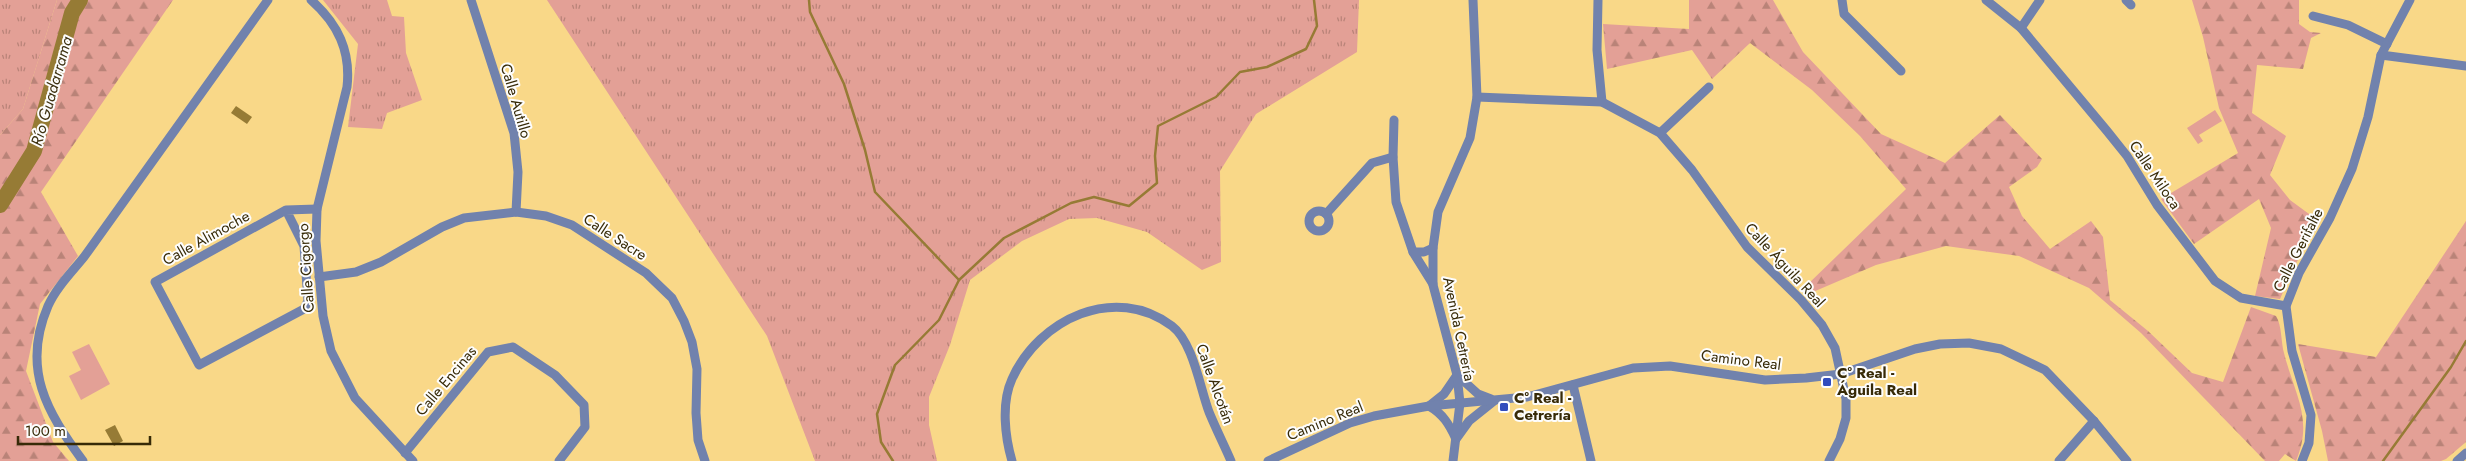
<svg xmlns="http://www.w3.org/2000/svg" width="2466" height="461" font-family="Jost,sans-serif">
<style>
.grass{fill:url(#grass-tufts)}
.forest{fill:url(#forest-firs)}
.pitch{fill:#e3a096}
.water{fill:#967b35}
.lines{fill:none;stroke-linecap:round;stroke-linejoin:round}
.stream{stroke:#967b35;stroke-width:2.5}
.river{stroke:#967b35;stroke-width:16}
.minor{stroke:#7182ad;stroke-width:9}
.poi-dot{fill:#314cbd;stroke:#fdfdfd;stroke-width:2}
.labels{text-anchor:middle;stroke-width:4;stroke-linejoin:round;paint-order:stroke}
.street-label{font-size:15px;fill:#372a07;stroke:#fdfdfd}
.poi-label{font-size:15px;font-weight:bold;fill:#372a07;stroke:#fdfdfd;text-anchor:start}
.water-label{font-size:16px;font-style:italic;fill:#3f3313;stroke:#fdfdfd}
</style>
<defs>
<pattern id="grass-tufts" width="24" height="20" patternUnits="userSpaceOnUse" patternTransform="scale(1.25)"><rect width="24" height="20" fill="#e3a096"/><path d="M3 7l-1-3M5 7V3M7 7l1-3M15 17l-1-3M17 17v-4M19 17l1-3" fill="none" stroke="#b98378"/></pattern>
<pattern id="forest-firs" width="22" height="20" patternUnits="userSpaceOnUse" patternTransform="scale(1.25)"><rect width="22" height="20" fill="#e3a096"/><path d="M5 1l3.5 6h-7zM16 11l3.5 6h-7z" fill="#b98378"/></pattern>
</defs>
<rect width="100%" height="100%" fill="#f9d888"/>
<!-- grass -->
<g class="grass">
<path d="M0 0H57L23 109 0 135Z"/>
<path d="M323 0H387L392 16 404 17 406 53 422 100 387 113 382 129 348 127 358 44Z"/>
<path d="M547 0H1359L1357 52 1256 114 1220 171 1221 262 1202 270 1147 232 1097 218 1069 219 1022 241 970 280 950 345 929 397V425L937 461H815L767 336Z"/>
</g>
<!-- forest -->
<g class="forest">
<path d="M57 0H173L41 192 78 256 40 304 26 371 53 442 69 461H0V135L23 109Z"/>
<path d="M1689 0H1773L1803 52 1881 134 1945 163 2000 115 2042 159 2037 167 2009 187 2022 216 2050 249 2091 221 2103 237 2110 300 2148 331 2192 373 2223 382 2251 307 2276 316C2282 325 2281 343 2284 353 2294 393 2314 419 2296 461L2285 454 2279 461H2265L2141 333 2089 288 2019 256 1946 246 1876 265 1806 295 1802 291 1806 286 1906 189 1860 136 1812 90 1750 43 1712 79 1692 50 1607 69 1603 24 1689 29Z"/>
<path d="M2192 0H2299V24L2310 32 2321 33 2311 38 2303 69 2257 65 2252 113 2286 136 2270 175 2290 200 2320 222 2295 265 2280 299 2255 296 2271 228 2259 199 2194 244 2161 199 2238 153 2219 108 2203 37Z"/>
<path d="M2466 221V442L2446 459 2441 461H2328L2322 431 2298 344 2376 357Z"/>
</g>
<!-- pitch -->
<g class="pitch">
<path d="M2215 110 2222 121 2199 135 2203 141 2198 144 2187 128Z"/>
<path d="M89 344 110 384 81 400 69 376 81 370 72 352Z"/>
</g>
<!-- water -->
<g class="water">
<path d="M236 106 252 117 247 124 231 113Z"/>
<path d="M115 425 123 441 114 446 105 430Z"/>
</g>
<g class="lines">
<!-- stream -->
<g class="stream">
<path d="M809 0 810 12 844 84 865 150 875 192 959 280"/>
<path d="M893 461 881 442 877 414 895 365 939 320 959 280 1004 238 1071 203 1094 197 1129 206 1157 183 1155 156 1158 126 1216 97 1240 72 1267 67 1306 49 1317 26 1314 0"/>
<path d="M2383 461 2451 367 2466 341"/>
</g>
<!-- river -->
<path class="river" d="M0 205 34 151 72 13 80 0"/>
<!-- minor -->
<g class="minor">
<path d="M311 0C338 24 351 51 347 87L317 209 316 241 323 316 331 351 355 398 413 461"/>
<path d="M471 0 514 133 518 172 516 212"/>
<path d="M1598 0 1597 50 1602 102"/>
<path d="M1842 0 1844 14 1901 71"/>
<path d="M1986 0 2021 28 2107 131 2127 156 2157 205 2215 281 2241 298 2286 306"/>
<path d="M2126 0 2131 5"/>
<path d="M2313 16 2348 25 2387 44"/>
<path d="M2021 28 2040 0"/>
<path d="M2381 55 2466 66"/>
<path d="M1477 97 1602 102 1660 133 1692 170 1747 247 1801 300 1822 325 1835 348 1846 399V418L1840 439 1829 461"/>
<path d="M1394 120 1393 157 1396 202 1413 252"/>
<path d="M1660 133 1709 87"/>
<path d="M286 210 304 246 308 301 304 309 199 365 155 282 286 210 317 209"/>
<circle cx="1319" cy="221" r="10"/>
<path d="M1326 214 1372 163 1393 157"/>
<path d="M319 277 356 272 381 262 442 227 464 218 516 212 546 216 572 225 646 273 672 298 684 321 692 342 697 369 696 413 698 440 705 461"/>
<path d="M1433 284 1413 252H1424L1433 248"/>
<path d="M1457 375 1478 394 1491 399"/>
<path d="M1573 385 1591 461"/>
<path d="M1429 406C1443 414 1449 424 1456 439L1469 421 1494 401"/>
<path d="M1429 406 1444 394 1457 375"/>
<path d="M405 453 488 352 513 347 555 375 584 405 585 427 559 461"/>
<path d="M83 461C47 412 21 369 48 306 56 288 71 273 84 257L268 0"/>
<path d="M1012 461C1005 437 1001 403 1012 379 1039 319 1115 283 1172 326 1193 342 1200 388 1209 412 1216 429 1224 445 1231 461"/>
<path d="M1268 461 1350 423 1374 416 1429 406 1527 397 1633 368 1670 366 1765 380 1806 378 1841 374 1915 349 1940 344 1969 343 2001 349 2045 370 2094 421 2127 461"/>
<path d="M1453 461 1460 403 1457 375 1433 285V248L1438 212 1470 138 1477 97 1473 0"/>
<path d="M2059 461 2094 421"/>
<path d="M2302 461 2309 443 2311 415 2292 351 2286 306 2299 273 2330 218 2352 169 2368 117 2381 55 2410 0"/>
<path d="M2457 461 2466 453"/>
</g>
</g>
<!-- markers -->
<g class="poi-dot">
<rect x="1822" y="377" width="10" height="10" rx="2.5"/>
<rect x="1499" y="402" width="10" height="10" rx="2.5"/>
</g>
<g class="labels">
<!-- street labels -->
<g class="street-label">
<text transform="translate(516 101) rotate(74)" y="5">Calle Autillo</text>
<text transform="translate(2155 175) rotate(56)" y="5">Calle Miloca</text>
<text transform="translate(615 237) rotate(33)" y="5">Calle Sacre</text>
<text transform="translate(206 238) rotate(-29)" y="5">Calle Alimoche</text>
<text transform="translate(2298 250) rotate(-63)" y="5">Calle Gerifalte</text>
<text transform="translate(1785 265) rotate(47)" y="5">Calle Águila Real</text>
<text transform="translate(306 268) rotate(-94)" y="5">Calle Cigorgo</text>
<text transform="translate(1459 329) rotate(78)" y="5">Avenida Cetrería</text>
<text transform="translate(1741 360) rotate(7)" y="5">Camino Real</text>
<text transform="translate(446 381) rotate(-50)" y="5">Calle Encinas</text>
<text transform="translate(1215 384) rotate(70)" y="5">Calle Alcotán</text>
<text transform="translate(1325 421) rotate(-22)" y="5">Camino Real</text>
</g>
<!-- poi labels -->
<g class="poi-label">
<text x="1837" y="378">Cº Real -<tspan x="1837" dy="17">Águila Real</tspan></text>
<text x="1514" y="403">Cº Real -<tspan x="1514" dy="17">Cetrería</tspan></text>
</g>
<!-- water labels -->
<g class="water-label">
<text transform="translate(51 91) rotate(-74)" y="6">Río Guadarrama</text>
</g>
</g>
<!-- scale -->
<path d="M18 436v8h132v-8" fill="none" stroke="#372a07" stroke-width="2.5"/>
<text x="25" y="436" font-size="15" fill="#372a07" stroke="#fdfdfd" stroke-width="4" paint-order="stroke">100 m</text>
</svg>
